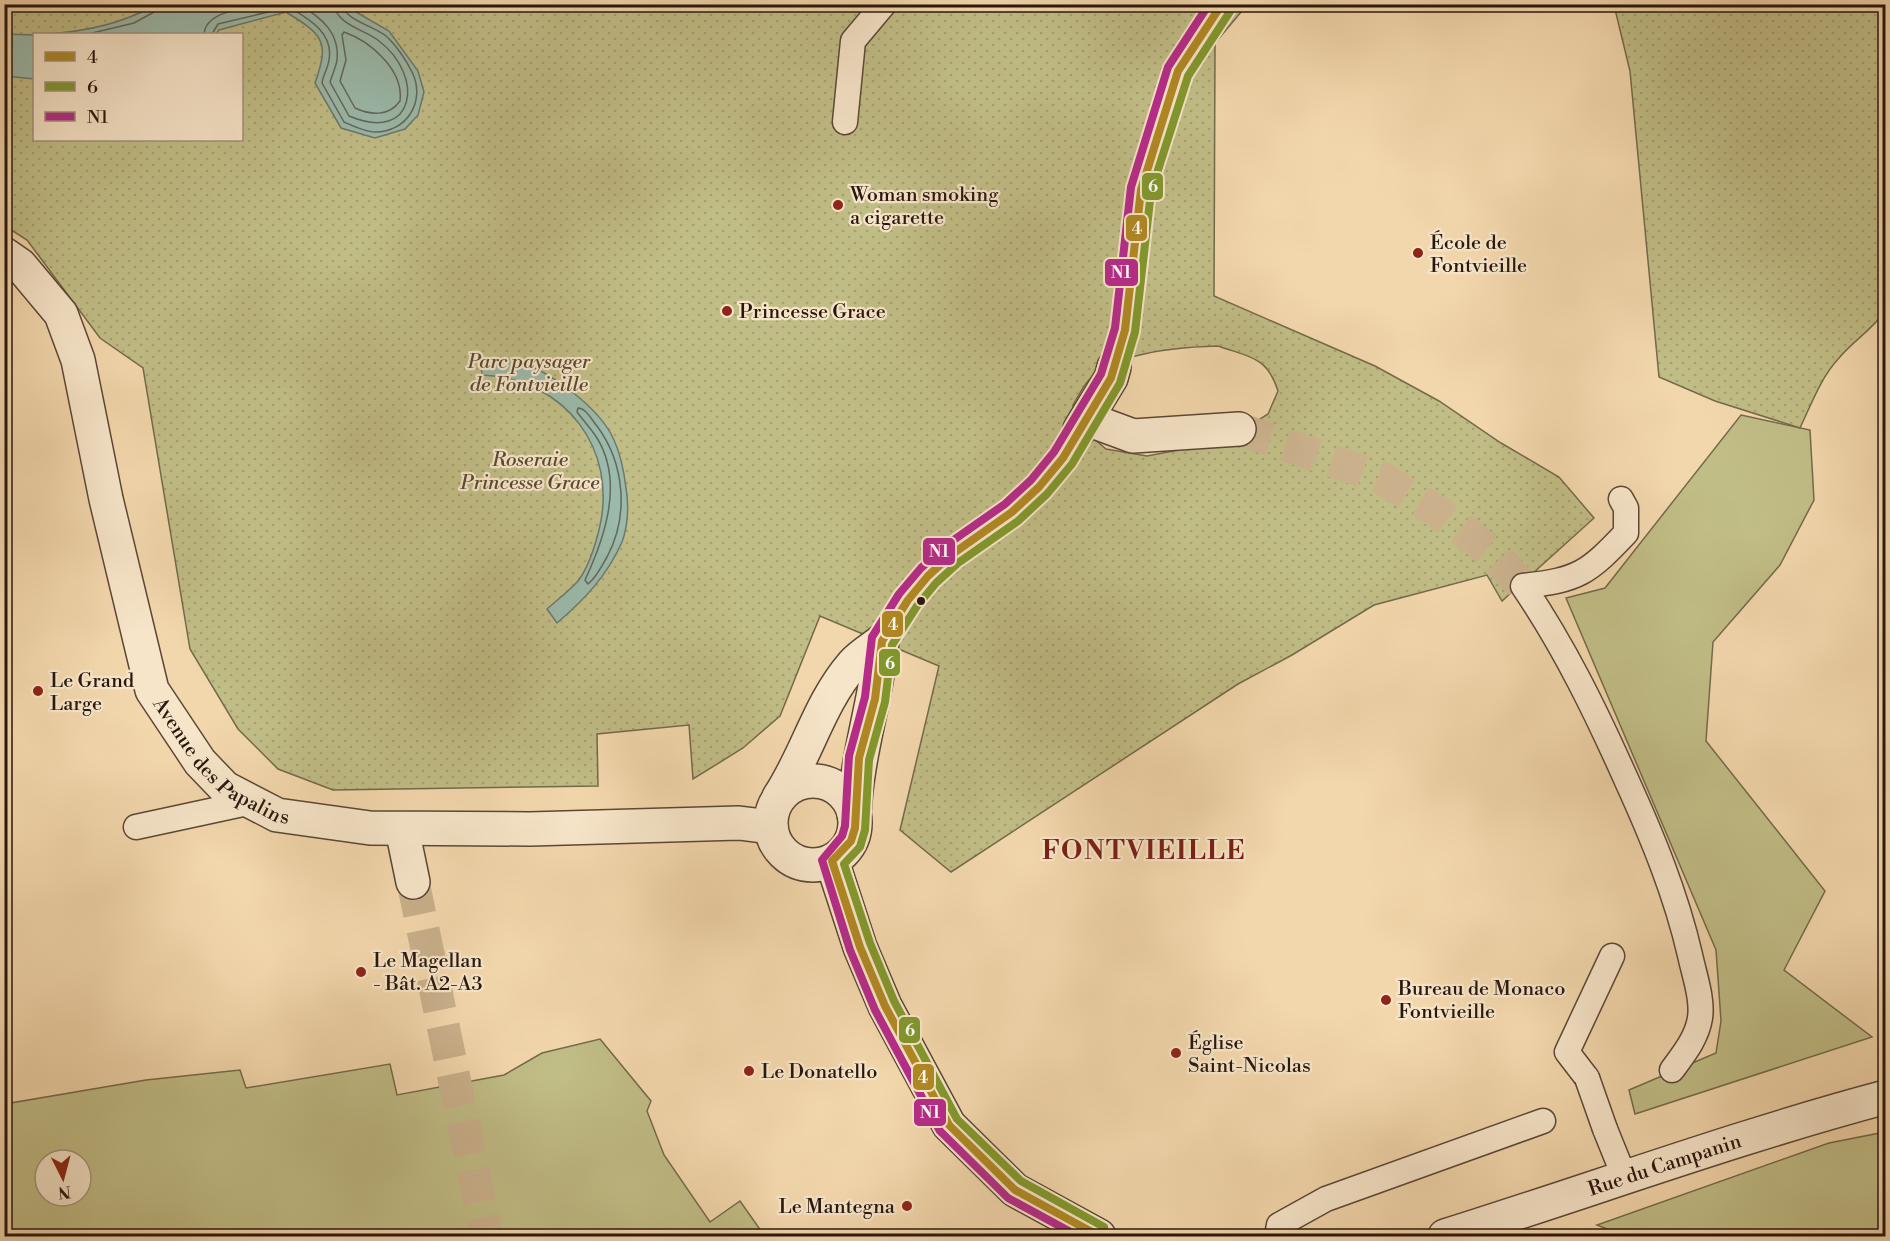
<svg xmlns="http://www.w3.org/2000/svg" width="1890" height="1241" font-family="'Libre Bodoni',serif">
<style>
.green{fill:#c1bd86;stroke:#746a4a;stroke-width:1.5;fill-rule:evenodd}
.park{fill:url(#park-dots);stroke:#746a4a;stroke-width:1.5;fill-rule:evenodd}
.water{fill:#9bbaab;stroke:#6d796c;stroke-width:1.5}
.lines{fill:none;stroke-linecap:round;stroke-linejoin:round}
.shore{stroke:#62685c;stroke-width:1.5}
.minor-tunnel{stroke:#cab18c;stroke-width:33;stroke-dasharray:33 16;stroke-linecap:butt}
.service-casing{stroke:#5b4736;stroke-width:27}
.minor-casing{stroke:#5b4736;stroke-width:36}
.service{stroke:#f7e5c9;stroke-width:24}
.minor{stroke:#f7e5c9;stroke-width:33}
.service-bridge-casing{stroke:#5b4736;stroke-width:27;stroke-linecap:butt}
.service-bridge{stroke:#f7e5c9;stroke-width:24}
.bus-1-casing{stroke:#f7e5c9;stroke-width:12}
.bus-2-casing{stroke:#f7e5c9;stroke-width:12}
.bus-3-casing{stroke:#f7e5c9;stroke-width:12}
.bus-1{stroke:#b08823;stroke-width:8}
.bus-2{stroke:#82982c;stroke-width:8}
.bus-3{stroke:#b62b8a;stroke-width:8}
.poi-dot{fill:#8f2418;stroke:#f7e5c9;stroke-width:2}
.bus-dot{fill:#28170e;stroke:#f7e5c9;stroke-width:2}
.labels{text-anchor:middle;stroke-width:4.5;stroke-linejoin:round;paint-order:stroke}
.poi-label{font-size:20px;fill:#28170e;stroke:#f7e5c9;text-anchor:start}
.park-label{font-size:20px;font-style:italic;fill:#564932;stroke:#f7e5c9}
.street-label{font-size:20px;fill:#28170e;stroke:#f7e5c9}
.district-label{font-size:26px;font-weight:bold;letter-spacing:1.5px;fill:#7a1f14;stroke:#f7e5c9}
.line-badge{stroke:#f7e5c9;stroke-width:2}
.badge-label{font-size:16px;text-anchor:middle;font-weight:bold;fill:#fff}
</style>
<defs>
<pattern id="park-dots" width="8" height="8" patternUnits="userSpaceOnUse" patternTransform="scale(1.5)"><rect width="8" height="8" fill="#c1bd86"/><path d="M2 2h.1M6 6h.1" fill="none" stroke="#a6a272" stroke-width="1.8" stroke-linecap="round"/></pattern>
</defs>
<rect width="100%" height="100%" fill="#f3d7ac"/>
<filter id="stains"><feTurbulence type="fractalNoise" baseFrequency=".00333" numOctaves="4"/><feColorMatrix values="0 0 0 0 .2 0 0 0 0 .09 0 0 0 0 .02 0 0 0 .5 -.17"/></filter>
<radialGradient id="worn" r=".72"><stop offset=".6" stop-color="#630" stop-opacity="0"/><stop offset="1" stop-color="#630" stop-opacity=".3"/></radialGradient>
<!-- green -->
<g class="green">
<path d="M1741 415 1810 430 1814 500 1780 565 1713 642 1706 741 1825 891 1784 970 1872 1037 1635 1114 1629 1090 1716 1053 1721 1021 1716 950 1566 598 1605 588Z"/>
<path d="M600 1039 651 1101 647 1111 664 1155 710 1222 740 1201 759 1228 753 1236H5V1104L146 1080 240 1070 246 1088 390 1064 397 1095 504 1075 542 1053ZM45 1160H81V1196H45Z"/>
<path d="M1885 1132V1236H1624L1597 1225 1829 1143Z"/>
</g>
<!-- park -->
<g class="park">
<path d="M4 5H1247L1215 43 1214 296 1375 366 1439 401 1501 443 1559 477 1594 518 1502 601 1487 575 1374 605 1292 655 1238 684 951 872 900 830 939 666 820 616 780 716 743 748 693 779 689 725 597 734 598 786 333 790 278 769 238 729 190 649 143 368 100 338 27 240 5 226ZM34 34H242V140H34ZM1218 346C1249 357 1267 356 1278 391L1268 414 1226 441 1147 456 1106 449 1074 422 1073 405C1078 397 1082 388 1088 381 1115 352 1180 347 1218 346Z"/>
<path d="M1614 5H1885V311C1872 330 1853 341 1839 358 1821 377 1811 405 1800 428L1715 401 1659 377 1630 71Z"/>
</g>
<!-- water -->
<g class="water">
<path d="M155 5H344L389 31 418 71 424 92 418 115 405 129 375 138 341 128 315 83C330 41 323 35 286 12L219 30 216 34H45C83 32 122 24 155 5Z"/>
<path d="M5 34 34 35V79L5 76Z"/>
<path d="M481 359C492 360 506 358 517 361 550 371 600 408 614 440 621 455 624 472 626 488 629 505 628 526 622 542 607 576 584 600 557 623L547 609C557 600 569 591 578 581 588 568 595 546 599 530 619 449 565 379 482 375Z"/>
</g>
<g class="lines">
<!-- shore -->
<g class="shore">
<path d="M299 4C320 17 340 32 337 60 336 67 332 75 330 82L349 116C416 144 425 76 379 41 366 30 336 25 334 4"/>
<path d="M344 32C370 41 404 70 400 101 389 117 370 115 355 108L340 81 346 60 342 35Z"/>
<path d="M88 34 134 23 154 12 157 4"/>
<path d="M204 34C206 11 244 9 262 4"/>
<path d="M212 34 218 24 289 7C309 19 334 33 329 60 328 68 323 75 322 83L344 122C353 126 366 132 375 132 407 132 425 102 413 74 407 61 396 45 386 36 374 26 344 20 342 4"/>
<path d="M578 408C586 408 591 419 597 426 625 464 629 516 607 557 601 567 597 577 588 584L585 580C605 537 624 482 597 438 591 429 583 420 577 412Z"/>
</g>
<!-- minor-tunnel -->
<g class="minor-tunnel">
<path d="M1114 367 1125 330 1141 190 1178 71 1222 4"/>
<path d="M1239 429 1380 477 1438 512 1490 551 1523 586"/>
<path d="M882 641C896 619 909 597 927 577 951 551 982 534 1010 513 1040 491 1061 460 1080 429"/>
<path d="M413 882 487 1236"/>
</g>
<defs>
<g id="service">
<path d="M845 122 853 41 884 4"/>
<path d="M1621 499 1626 508V533C1588 573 1579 580 1523 586 1565 648 1596 712 1626 779 1652 836 1676 894 1690 955 1694 974 1703 999 1700 1018 1697 1038 1683 1055 1672 1070"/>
<path d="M136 827 252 802"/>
<path d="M1587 1078 1567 1052 1612 956"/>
<path d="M1605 1129 1624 1176"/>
<path d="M1277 1236 1279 1225 1326 1199 1543 1121"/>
</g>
<g id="minor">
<path id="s1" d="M4 254 20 265 61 314 78 360 106 499 152 690 200 762 225 788 277 815 370 828 530 829 739 823 771 827"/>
<path d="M1087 419 1133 436 1239 429"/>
<path d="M1080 429 1111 378 1114 367"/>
<circle cx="813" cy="823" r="42"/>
<path d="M779 797C807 755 819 703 853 664 861 655 873 648 882 641"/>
<path d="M854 814C857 754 876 700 882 641"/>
<path d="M402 829 413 882"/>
<path d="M832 861 860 947 885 1006 949 1125 1015 1190 1099 1236"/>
<path id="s2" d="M1445 1236C1592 1190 1736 1137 1886 1097"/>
</g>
</defs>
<!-- service casing -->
<use href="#service" class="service-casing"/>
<!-- minor casing -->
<use href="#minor" class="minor-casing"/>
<!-- service -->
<use href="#service" class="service"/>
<!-- minor -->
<use href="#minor" class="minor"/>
<defs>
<path id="service-bridge" d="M1587 1078 1605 1129"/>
</defs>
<!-- service-bridge casing -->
<use href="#service-bridge" class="service-bridge-casing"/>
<!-- service-bridge -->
<use href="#service-bridge" class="service-bridge"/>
<defs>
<path id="bus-1" d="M1099 1236 1015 1190 949 1125 885 1006 860 947 832 861 851 841 855 828 859 758 875 699 882 641 908 600 928 576 951 555 1012 512 1039 487 1063 458 1111 378 1125 330 1141 190 1178 71 1222 4"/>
<path id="bus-2" d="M1104 1227 1021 1181 957 1119 894 1001 870 943 844 864 860 847 865 830 869 760 885 702 892 645 917 606 936 583 958 563 1018 521 1047 494 1072 464 1120 383 1135 332 1151 192 1188 76 1231 10"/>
<path id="bus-3" d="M1078 1236 1008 1198 940 1131 875 1010 850 950 822 860 842 836 845 826 849 756 865 697 872 637 899 594 921 568 945 546 1005 504 1031 480 1054 452 1101 374 1115 328 1131 187 1168 67 1209 4"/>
</defs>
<!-- bus-1 casing -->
<use href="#bus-1" class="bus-1-casing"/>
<!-- bus-2 casing -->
<use href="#bus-2" class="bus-2-casing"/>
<!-- bus-3 casing -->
<use href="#bus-3" class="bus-3-casing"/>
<!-- bus-1 -->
<use href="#bus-1" class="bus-1"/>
<!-- bus-2 -->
<use href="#bus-2" class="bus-2"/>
<!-- bus-3 -->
<use href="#bus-3" class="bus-3"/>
</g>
<!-- markers -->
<g class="poi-dot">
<circle cx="838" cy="205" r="6"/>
<circle cx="1418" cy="253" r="6"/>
<circle cx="727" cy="311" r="6"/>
<circle cx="38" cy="691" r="6"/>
<circle cx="361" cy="972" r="6"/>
<circle cx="1386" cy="1000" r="6"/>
<circle cx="1176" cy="1053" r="6"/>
<circle cx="749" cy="1071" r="6"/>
<circle cx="907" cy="1206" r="6"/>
</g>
<circle class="bus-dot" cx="921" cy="601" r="5"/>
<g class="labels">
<!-- poi labels -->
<g class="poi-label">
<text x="850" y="201">Woman smoking<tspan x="850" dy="23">a cigarette</tspan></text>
<text x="1430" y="249">École de<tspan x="1430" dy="23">Fontvieille</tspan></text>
<text x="739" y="318">Princesse Grace</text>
<text x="50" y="687">Le Grand<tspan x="50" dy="23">Large</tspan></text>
<text x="373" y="967">Le Magellan<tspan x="373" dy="23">- Bât. A2-A3</tspan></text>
<text x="1398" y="995">Bureau de Monaco<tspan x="1398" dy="23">Fontvieille</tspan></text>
<text x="1188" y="1049">Église<tspan x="1188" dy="23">Saint-Nicolas</tspan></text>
<text x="761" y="1078">Le Donatello</text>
<text x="895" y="1213" text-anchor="end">Le Mantegna</text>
</g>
<!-- park labels -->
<g class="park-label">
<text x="529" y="368">Parc paysager<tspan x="529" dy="23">de Fontvieille</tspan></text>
<text x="530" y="466">Roseraie<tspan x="530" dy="23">Princesse Grace</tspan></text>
</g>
<!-- street labels -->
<g class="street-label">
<text dy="7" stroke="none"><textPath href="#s1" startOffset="573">Avenue des Papalins</textPath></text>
<text dy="7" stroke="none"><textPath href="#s2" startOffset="231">Rue du Campanin</textPath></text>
</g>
<!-- district labels -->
<g class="district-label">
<text x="1144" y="859">FONTVIEILLE</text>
</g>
</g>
<g class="line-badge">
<rect x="1141" y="172" width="23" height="29" rx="6" fill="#82982c"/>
<rect x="1125" y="214" width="23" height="28" rx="6" fill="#b08823"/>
<rect x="1104" y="258" width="35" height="29" rx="6" fill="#b62b8a"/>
<rect x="922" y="537" width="34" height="29" rx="6" fill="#b62b8a"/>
<rect x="881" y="610" width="23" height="28" rx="6" fill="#b08823"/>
<rect x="878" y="648" width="23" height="29" rx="6" fill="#82982c"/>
<rect x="898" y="1016" width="23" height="28" rx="6" fill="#82982c"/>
<rect x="912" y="1063" width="23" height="28" rx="6" fill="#b08823"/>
<rect x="913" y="1098" width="34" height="29" rx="6" fill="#b62b8a"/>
</g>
<g class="badge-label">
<text x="1153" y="192">6</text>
<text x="1137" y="234">4</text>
<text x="1121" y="278">N1</text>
<text x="939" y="557">N1</text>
<text x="893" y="630">4</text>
<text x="890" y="669">6</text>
<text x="910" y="1036">6</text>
<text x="923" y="1083">4</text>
<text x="930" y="1118">N1</text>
</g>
<!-- margin -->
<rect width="1890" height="1241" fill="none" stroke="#f3d7ac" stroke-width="24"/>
<rect x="6" y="6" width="1878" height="1229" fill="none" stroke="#28170e" stroke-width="3"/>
<rect x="12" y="12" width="1866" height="1217" fill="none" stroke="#28170e" stroke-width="1.5"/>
<!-- legend -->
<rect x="33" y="33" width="210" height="108" fill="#f7e5c9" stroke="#a4937e" stroke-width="1.5"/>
<rect x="45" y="52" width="30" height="9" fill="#b08823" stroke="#a4937e" stroke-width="1.5"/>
<text x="87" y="63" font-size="18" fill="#28170e">4</text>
<rect x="45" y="82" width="30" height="9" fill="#82982c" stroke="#a4937e" stroke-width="1.5"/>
<text x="87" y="93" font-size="18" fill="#28170e">6</text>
<rect x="45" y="112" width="30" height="9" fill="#b62b8a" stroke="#a4937e" stroke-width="1.5"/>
<text x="87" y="123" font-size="18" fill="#28170e">N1</text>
<!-- north arrow -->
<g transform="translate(63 1178) rotate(174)"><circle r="28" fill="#f7e5c9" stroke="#a4937e" stroke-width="1.5"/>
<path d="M0-4.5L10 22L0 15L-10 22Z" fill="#8f2418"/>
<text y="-9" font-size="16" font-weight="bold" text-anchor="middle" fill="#28170e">N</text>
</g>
<rect width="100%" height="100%" filter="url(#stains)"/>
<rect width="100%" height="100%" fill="url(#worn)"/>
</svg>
